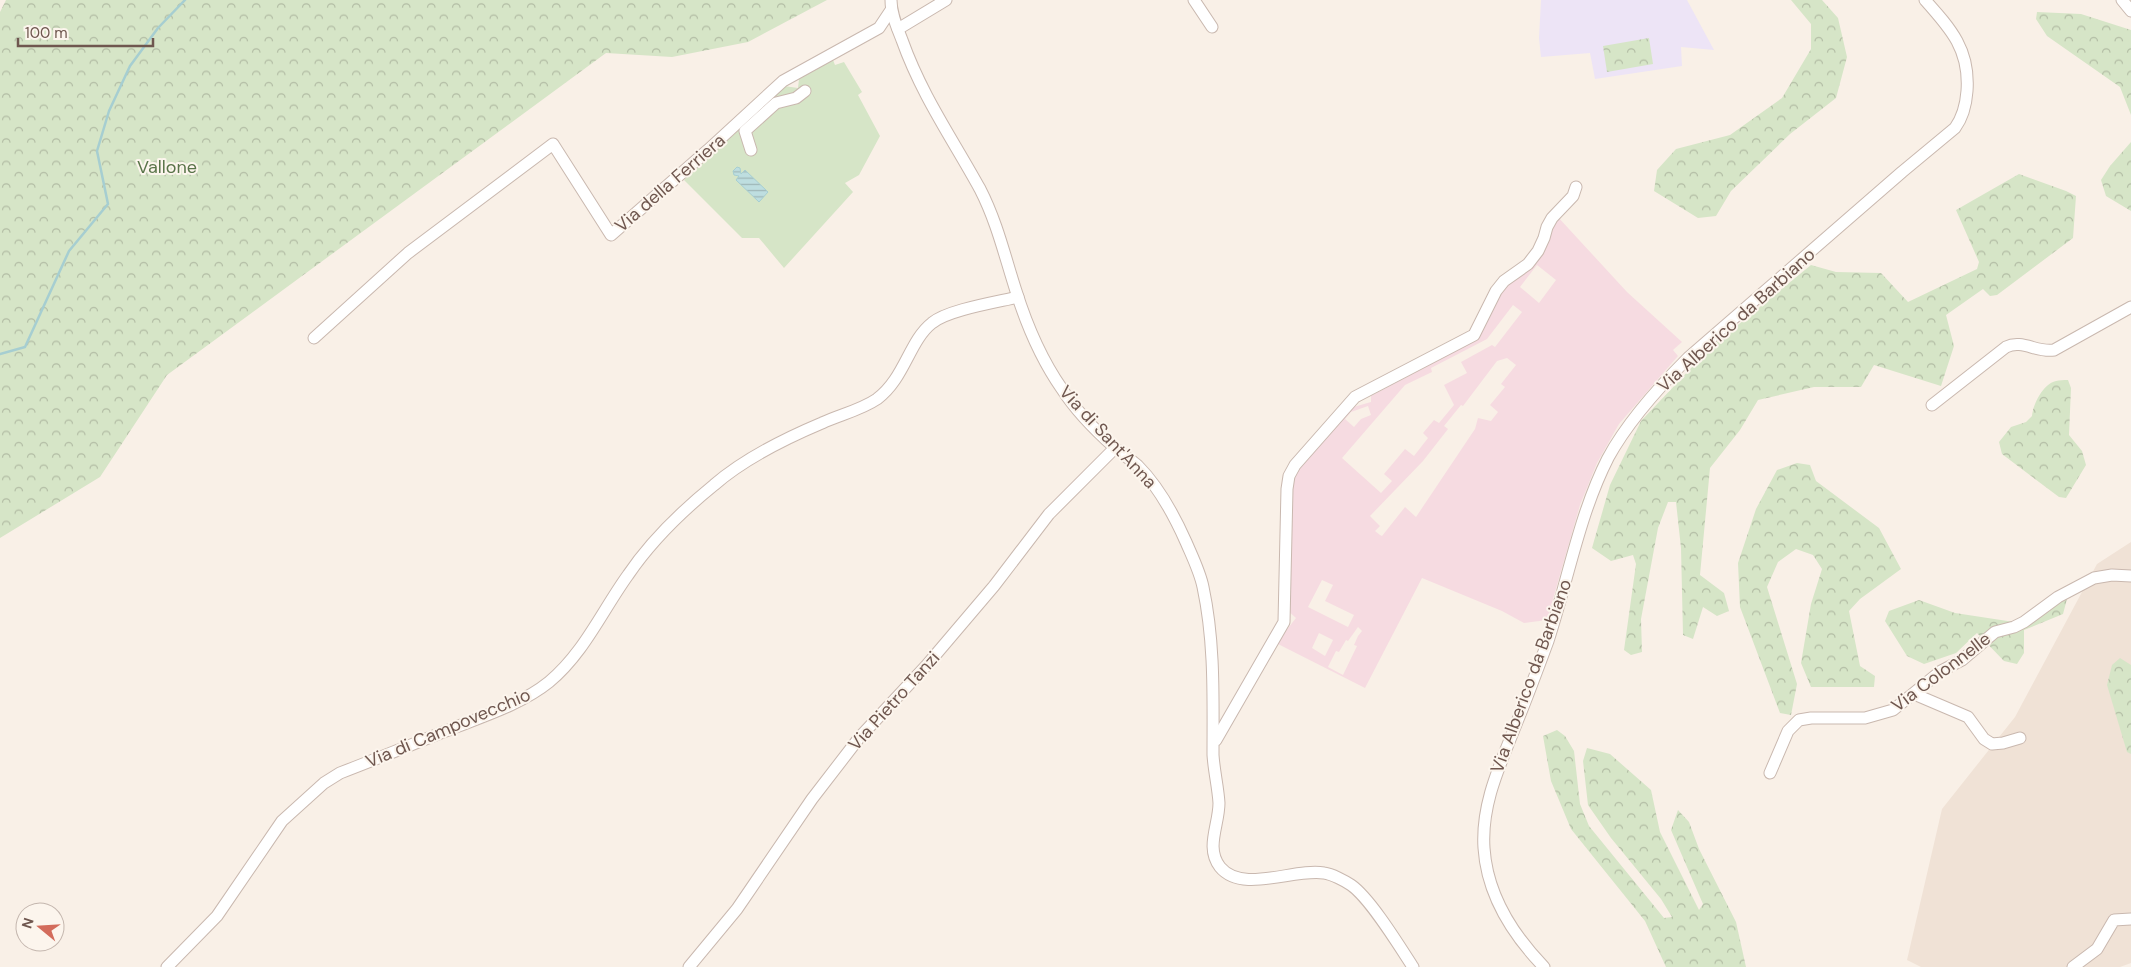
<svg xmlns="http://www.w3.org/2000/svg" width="2131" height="967" font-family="'DM Sans',sans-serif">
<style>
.residential{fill:#f0e2d6}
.education{fill:#ede4f6}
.medical{fill:#f6dbe1;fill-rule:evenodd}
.grass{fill:#d6e5c7}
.forest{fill:url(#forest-crowns)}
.water{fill:url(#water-rules);stroke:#a6ced1}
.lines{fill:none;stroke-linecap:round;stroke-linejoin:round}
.stream{stroke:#a6ced1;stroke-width:2.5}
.minor-casing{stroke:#c9b8af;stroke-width:13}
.minor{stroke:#fff;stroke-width:11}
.labels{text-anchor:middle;stroke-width:4;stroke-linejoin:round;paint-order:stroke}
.park-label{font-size:18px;fill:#597449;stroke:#fcf5ed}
.street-label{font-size:18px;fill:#6f574f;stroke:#fcf5ed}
</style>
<defs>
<pattern id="forest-crowns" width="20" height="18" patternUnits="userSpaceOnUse" patternTransform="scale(1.25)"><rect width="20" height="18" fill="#d6e5c7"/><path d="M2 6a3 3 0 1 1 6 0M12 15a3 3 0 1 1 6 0" fill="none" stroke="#b2bca4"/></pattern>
<pattern id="water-rules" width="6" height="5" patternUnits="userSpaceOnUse" patternTransform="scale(1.25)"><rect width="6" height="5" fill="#bedee0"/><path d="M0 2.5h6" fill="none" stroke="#9fb7b8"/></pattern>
</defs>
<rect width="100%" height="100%" fill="#f9f0e7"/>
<!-- residential -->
<path class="residential" d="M2131 542V963L2120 967H1921L1907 960 1942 809 2015 717 2097 564Z"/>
<!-- education -->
<path class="education" d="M1541 0H1687L1714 50 1681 47 1682 66 1595 79 1590 53 1541 57 1539 38Z"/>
<!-- medical -->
<path class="medical" d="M1557 216 1627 292 1682 342 1673 350 1678 356 1619 424 1597 463 1580 505 1547 620 1524 623 1502 611 1422 578 1365 688 1278 644 1281 637 1296 618 1287 610 1290 488 1294 473 1350 408 1371 402V396L1478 339 1501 293ZM1537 265 1556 280 1539 303 1520 287ZM1513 305 1522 312 1495 347 1492 345 1461 362 1467 373 1444 385 1454 405 1439 423 1434 420 1423 433 1428 438 1414 456 1405 449 1384 474 1392 481 1381 493 1342 458 1405 385 1432 372 1431 368 1487 339ZM1507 358 1516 365 1501 384 1505 387 1490 405 1498 412 1491 421 1478 418 1475 429 1416 517 1405 507 1386 531 1382 536 1380 535 1375 531 1380 526 1370 516 1423 461 1448 429 1444 426 1461 405 1463 406 1497 361ZM1368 406 1371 415 1361 419 1354 427 1345 419 1351 412ZM1322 580 1333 585 1325 601 1354 615 1348 627 1308 607ZM1358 627 1362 631 1358 636 1354 645 1357 646 1343 675 1328 667 1336 651 1339 652 1346 640 1348 641ZM1319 633 1333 640 1325 656 1312 648Z"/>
<!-- grass -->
<path class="grass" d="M833 60 835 65 844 62 862 92 858 95 880 136 859 175 845 183 853 192 784 268 759 238H742L684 180 784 86 798 88 799 79Z"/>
<!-- forest -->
<g class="forest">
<path d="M6 0H827L748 42 672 57 606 53 167 375 100 477 0 538V12Z"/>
<path d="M1791 0H1822L1838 18 1847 57 1836 98 1790 134 1731 191 1716 216 1698 218 1654 191 1657 170 1676 149 1730 135 1782 98 1811 49V24Z"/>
<path d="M2037 12 2081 14 2131 30V115L2120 87 2047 36 2036 19Z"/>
<path d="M1649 38 1653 64 1607 72 1603 46Z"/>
<path d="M2131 142V211L2106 196 2101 180 2110 166Z"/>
<path d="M2019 174 2066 191 2076 196 2073 238 1997 295 1990 296 1983 289 1946 315 1954 346 1941 386 1874 365 1861 387H1814L1758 400 1740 430 1710 468 1700 575 1724 593 1729 611 1717 616 1703 607 1693 639 1683 635 1681 548 1676 502H1668L1658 528 1641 619 1642 652 1631 655 1624 650 1636 564 1633 555 1611 561 1592 548 1610 485 1641 421 1711 347 1811 265 1836 272 1881 273 1908 302 1977 269 1979 262 1956 210Z"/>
<path d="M2068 380 2071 388 2069 435 2082 451 2086 465 2066 498 2059 497 2002 454 1999 442 2011 427 2026 422 2032 416C2033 404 2043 384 2056 381 2059 380 2064 380 2068 380Z"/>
<path d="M1797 463 1810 465 1816 481 1879 528 1901 569 1860 599 1849 611 1860 666 1875 676 1874 687H1811L1801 663 1811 604 1822 569 1813 555 1796 549 1778 562 1767 587 1797 684 1791 715 1780 713 1740 607 1738 563 1756 509 1777 470Z"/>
<path d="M2062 593 2067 599 2063 614 2024 630V653L2017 664 2004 661 1977 633 1956 653 1924 664 1907 656 1885 621 1889 611 1919 600 1955 613 2014 622Z"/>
<path d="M2120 658 2131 665V754L2127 752 2107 685 2112 665Z"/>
<path d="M1557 730 1565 736 1574 751 1580 804 1589 826 1664 918 1672 917 1661 899 1611 838 1588 805 1583 761 1587 748 1610 754 1651 790 1660 832 1699 910 1703 904 1671 830 1678 810 1689 822 1699 849 1736 922 1746 967H1666L1645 921 1571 829 1551 781 1543 736Z"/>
</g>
<!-- water -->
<path class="water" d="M737 167 740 168 741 174 745 170 768 192 759 202 736 180 739 176 734 175 733 171Z"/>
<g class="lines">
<!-- stream -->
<path class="stream" d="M0 354 25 347 69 251 108 204 97 151 109 111 130 66 158 28 185 0"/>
<defs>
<g id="minor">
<path d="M891 0C891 14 897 27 902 40 922 96 952 138 980 189 997 222 1005 257 1016 291 1027 326 1041 359 1062 389 1076 411 1095 430 1114 447 1122 454 1130 459 1138 466 1159 487 1174 515 1186 542 1192 556 1200 572 1203 587 1215 643 1213 699 1213 755 1214 771 1218 787 1219 803 1219 825 1205 848 1220 867 1242 894 1294 868 1324 873 1332 874 1345 881 1351 885 1370 898 1400 947 1413 967"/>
<path d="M1194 0 1212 27"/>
<path d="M2122 0 2131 11"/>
<path d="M898 29 946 0"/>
<path d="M751 150 745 131 776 103 796 98 805 91"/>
<path d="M314 338 408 253 553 144 611 235 708 150 783 81 879 28 891 10"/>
<path d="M1932 405 2006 347C2022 339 2037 353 2054 350L2131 307"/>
<path d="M1914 694 1968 717 1984 739 1992 744 2003 743 2020 738"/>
<path d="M1216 740 1284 622 1287 489 1289 476 1295 465 1355 397 1474 335 1496 291 1504 281 1528 264 1538 251 1544 238 1547 227 1552 218 1573 196 1576 187"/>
<path d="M1770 773 1788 731 1799 720 1811 718H1865L1893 710 1941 671 1962 660 1995 632 2014 627 2024 622 2058 597 2094 578 2112 575 2131 576"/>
<path d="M167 967 217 916 282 821 324 783 340 773C379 758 418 742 456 727 487 715 523 703 549 682 584 653 602 611 628 575 651 541 682 511 714 485 745 458 784 439 822 423 839 415 861 410 877 399 905 378 909 341 932 323 947 310 997 302 1018 297"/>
<path d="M689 967 737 909 812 799 859 738 926 666 994 586 1049 514 1115 448"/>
<path d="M1544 967C1513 935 1487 894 1484 848 1481 803 1501 763 1517 722 1528 695 1538 668 1548 641 1568 580 1579 515 1608 458 1628 421 1658 388 1688 358L1902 172 1955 128C1963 117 1966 105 1967 91 1970 50 1951 29 1925 0"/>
<path d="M2073 967 2097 949 2114 920 2131 919"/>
</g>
</defs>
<!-- minor casing -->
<use href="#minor" class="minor-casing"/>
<!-- minor -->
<use href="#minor" class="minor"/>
</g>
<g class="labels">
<!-- park labels -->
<g class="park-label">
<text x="167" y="173">Vallone</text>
</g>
<!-- street labels -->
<g class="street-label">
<text transform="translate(670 183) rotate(-41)" y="6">Via della Ferriera</text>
<text transform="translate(1736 320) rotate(-42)" y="6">Via Alberico da Barbiano</text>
<text transform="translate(1108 437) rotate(47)" y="6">Via di Sant'Anna</text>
<text transform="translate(1941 672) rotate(-37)" y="6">Via Colonnelle</text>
<text transform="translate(1531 676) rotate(-70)" y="6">Via Alberico da Barbiano</text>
<text transform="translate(894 701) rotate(-48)" y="6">Via Pietro Tanzi</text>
<text transform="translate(448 728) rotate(-23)" y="6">Via di Campovecchio</text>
</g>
</g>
<!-- north arrow -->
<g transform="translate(40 927) rotate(288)"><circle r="24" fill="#fcf5ed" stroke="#c4b6ae"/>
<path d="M0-4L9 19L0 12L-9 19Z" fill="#d36c5c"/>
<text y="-8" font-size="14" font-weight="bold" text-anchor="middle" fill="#6f574f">N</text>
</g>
<!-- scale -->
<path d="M18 38v8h135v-8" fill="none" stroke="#6f574f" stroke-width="2.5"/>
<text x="25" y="38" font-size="15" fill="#6f574f" stroke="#fcf5ed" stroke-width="4" paint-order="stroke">100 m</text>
</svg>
